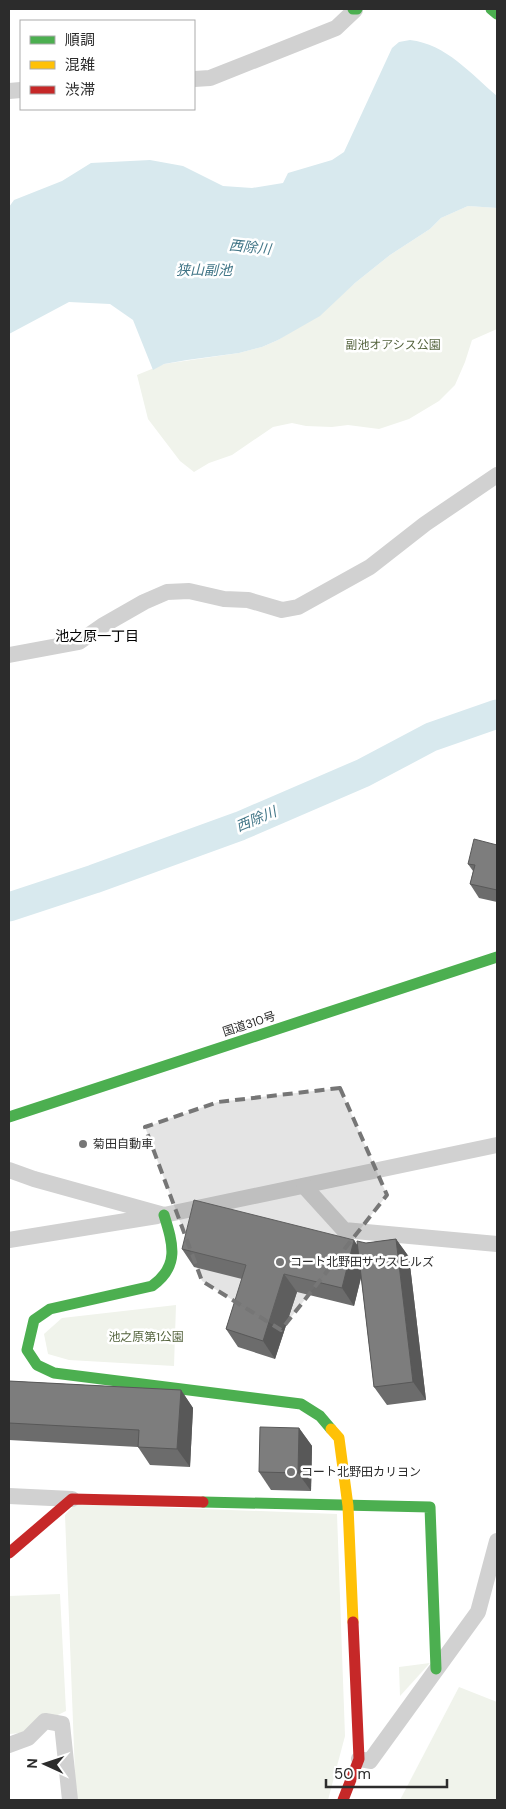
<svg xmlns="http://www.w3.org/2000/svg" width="506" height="1809" font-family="'DM Sans','Noto Sans JP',sans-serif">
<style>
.green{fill:#f0f3eb}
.water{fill:#d8e9ee}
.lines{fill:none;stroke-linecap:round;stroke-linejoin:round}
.river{stroke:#d8e9ee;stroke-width:29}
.street{stroke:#d1d1d1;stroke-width:16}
.fast{stroke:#4caf50;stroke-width:11}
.slow{stroke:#ffc107;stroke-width:11}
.jam{stroke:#c62828;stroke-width:11}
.wall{fill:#6c6c6c}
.shaded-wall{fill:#585858}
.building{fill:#7d7d7d;stroke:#585858}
.marked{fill:#767676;fill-opacity:0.2;stroke:#767676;stroke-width:4;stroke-dasharray:10 6;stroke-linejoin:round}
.poi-dot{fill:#767676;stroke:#fff;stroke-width:2}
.labels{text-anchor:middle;stroke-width:5;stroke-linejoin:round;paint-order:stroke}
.park-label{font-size:12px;fill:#55643e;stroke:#fff}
.street-label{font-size:12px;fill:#2c2c2c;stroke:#fff}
.poi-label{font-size:12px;fill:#2c2c2c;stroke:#fff;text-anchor:start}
.water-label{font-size:14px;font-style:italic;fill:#427687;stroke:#fff}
.neighbourhood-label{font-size:14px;fill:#000;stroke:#fff}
</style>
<rect width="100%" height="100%" fill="#fff"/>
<!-- green -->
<g class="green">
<path d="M468 206 497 208V329L472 340 465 362 455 385 439 401 409 419 379 429 348 425 332 427 306 426 292 423 273 427 232 455 209 463 194 472 180 461 148 419 137 375 164 364 239 353 262 347 278 340 338 298 355 283 390 255 430 229 441 218Z"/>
<path d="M176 1305 174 1366 69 1360 48 1354 44 1334 62 1318Z"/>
<path d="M75 1504 337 1514 345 1736 328 1800H76L65 1515Z"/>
<path d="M60 1594 66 1711 21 1733 9 1734V1596Z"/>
<path d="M430 1663 400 1696 399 1667Z"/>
<path d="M459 1687 497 1702V1800H400Z"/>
</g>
<!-- water -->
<path class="water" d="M410 40C446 44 471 74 497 96V208L468 206 441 218 430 229 390 255 355 283 320 316 278 340 262 347 239 353 187 360 164 364 153 370 133 320 110 304 69 302 9 334V207L14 200 62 181 91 163 150 160 183 166 223 186 252 188 283 183 288 173 332 160 344 152 392 48 399 42Z"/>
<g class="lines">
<!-- river -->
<path class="river" d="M9 907 94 879 240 826 363 773 431 737 497 714"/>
<!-- street -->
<g class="street">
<path d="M194 79 210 78 336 28 355 10"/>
<path d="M9 91 21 90"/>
<path d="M9 655 79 642 102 626 144 602 167 592 189 591 224 599 248 600 282 610 298 607 370 567 425 524 497 475"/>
<path d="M9 1170 34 1179 164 1215 497 1145"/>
<path d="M304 1186 344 1230 497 1244"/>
<path d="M9 1240 157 1216"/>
<path d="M9 1496 72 1499"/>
<path d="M9 1745 28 1738 45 1721 62 1724 70 1800"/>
<path d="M359 1759 370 1761 478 1612 497 1541"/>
</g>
<!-- fast -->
<g class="fast">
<path d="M353 9H357"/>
<path d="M491 9 497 14"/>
<path d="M9 1117 497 957"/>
<path d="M164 1215C173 1244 180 1266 152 1286L50 1309 34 1320 27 1350 37 1365 54 1373 301 1404 320 1416 331 1429"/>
<path d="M203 1502 430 1507 436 1669"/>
</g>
<!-- slow -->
<path class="slow" d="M331 1429 339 1438 348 1506 353 1622"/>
<!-- jam -->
<g class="jam">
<path d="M9 1553 72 1499 203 1502"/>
<path d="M343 1800 359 1759 353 1622"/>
</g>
</g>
<!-- wall -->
<g class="wall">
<path d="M497 845V902L479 898 470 884 473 871 468 864Z"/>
<path d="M396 1239 409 1257 426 1400 387 1405 374 1387 361 1277 354 1306 297 1292 275 1359 238 1347 226 1329 242 1279 194 1267 182 1249 358 1246 366 1243Z"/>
<path d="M9 1381 181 1390 193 1408 190 1467 150 1465 138 1447 9 1440Z"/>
<path d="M299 1428 312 1446 311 1491 271 1490 259 1472Z"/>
</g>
<!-- shaded-wall -->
<g class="shaded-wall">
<path d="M396 1239 409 1257 426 1400 413 1382Z"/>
<path d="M354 1240 366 1258 354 1306 342 1288Z"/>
<path d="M284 1274 297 1292 275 1359 263 1341Z"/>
<path d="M181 1390 193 1408 190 1467 177 1449Z"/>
<path d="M299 1428 312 1446 311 1491 298 1473Z"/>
</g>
<!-- building -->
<g class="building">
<path d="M474 839 497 845V890L470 884 475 865 468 864Z"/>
<path d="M194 1200 354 1240 342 1288 284 1274 263 1341 226 1329 246 1265 182 1249Z"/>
<path d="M396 1239 413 1382 374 1387 357 1241 366 1243Z"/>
<path d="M9 1381 181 1390 177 1449 138 1447 139 1430 9 1423Z"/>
<path d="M260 1427 299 1428 298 1473 259 1472Z"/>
</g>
<!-- marked area -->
<path class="marked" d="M340 1088 387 1195 281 1330 202 1281 145 1127 218 1102Z"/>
<!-- markers -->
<g class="poi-dot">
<circle cx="83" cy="1144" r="5"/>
<circle cx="280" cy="1262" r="5"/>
<circle cx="291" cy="1472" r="5"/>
</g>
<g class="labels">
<!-- park labels -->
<g class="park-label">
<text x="393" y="349">副池オアシス公園</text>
<text x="146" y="1341">池之原第1公園</text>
</g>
<!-- street labels -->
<g class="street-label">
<text transform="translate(249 1024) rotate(-18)" y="4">国道310号</text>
</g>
<!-- poi labels -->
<g class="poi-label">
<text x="93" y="1148">菊田自動車</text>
<text x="290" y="1266">コート北野田サウスヒルズ</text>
<text x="301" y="1476">コート北野田カリヨン</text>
</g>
<!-- water labels -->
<g class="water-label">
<text transform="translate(250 247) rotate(6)" y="5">西除川</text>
<text x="204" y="275">狭山副池</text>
<text transform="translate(256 819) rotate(-23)" y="5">西除川</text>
</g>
<!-- neighbourhood labels -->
<g class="neighbourhood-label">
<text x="97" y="641">池之原一丁目</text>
</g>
</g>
<!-- border -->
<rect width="506" height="1809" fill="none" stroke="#2c2c2c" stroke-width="20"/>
<!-- legend -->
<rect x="20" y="20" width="175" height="90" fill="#ffffff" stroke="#ababab"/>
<rect x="30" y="36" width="25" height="8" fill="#4caf50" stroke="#ababab"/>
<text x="65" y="45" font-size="15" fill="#2c2c2c">順調</text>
<rect x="30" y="61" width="25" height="8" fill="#ffc107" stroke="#ababab"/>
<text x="65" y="70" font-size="15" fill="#2c2c2c">混雑</text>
<rect x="30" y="86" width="25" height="8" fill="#c62828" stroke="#ababab"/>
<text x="65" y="95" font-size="15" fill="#2c2c2c">渋滞</text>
<!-- north arrow -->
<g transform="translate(45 1764) rotate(273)" stroke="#ffffff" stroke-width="4" paint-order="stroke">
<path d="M0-4L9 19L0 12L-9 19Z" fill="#2c2c2c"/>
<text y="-8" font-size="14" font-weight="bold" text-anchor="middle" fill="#2c2c2c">N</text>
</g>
<!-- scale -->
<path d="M326 1779v8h121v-8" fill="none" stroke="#2c2c2c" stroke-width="2.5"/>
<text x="334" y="1779" font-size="15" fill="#2c2c2c" stroke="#ffffff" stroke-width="4" paint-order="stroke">50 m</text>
</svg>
